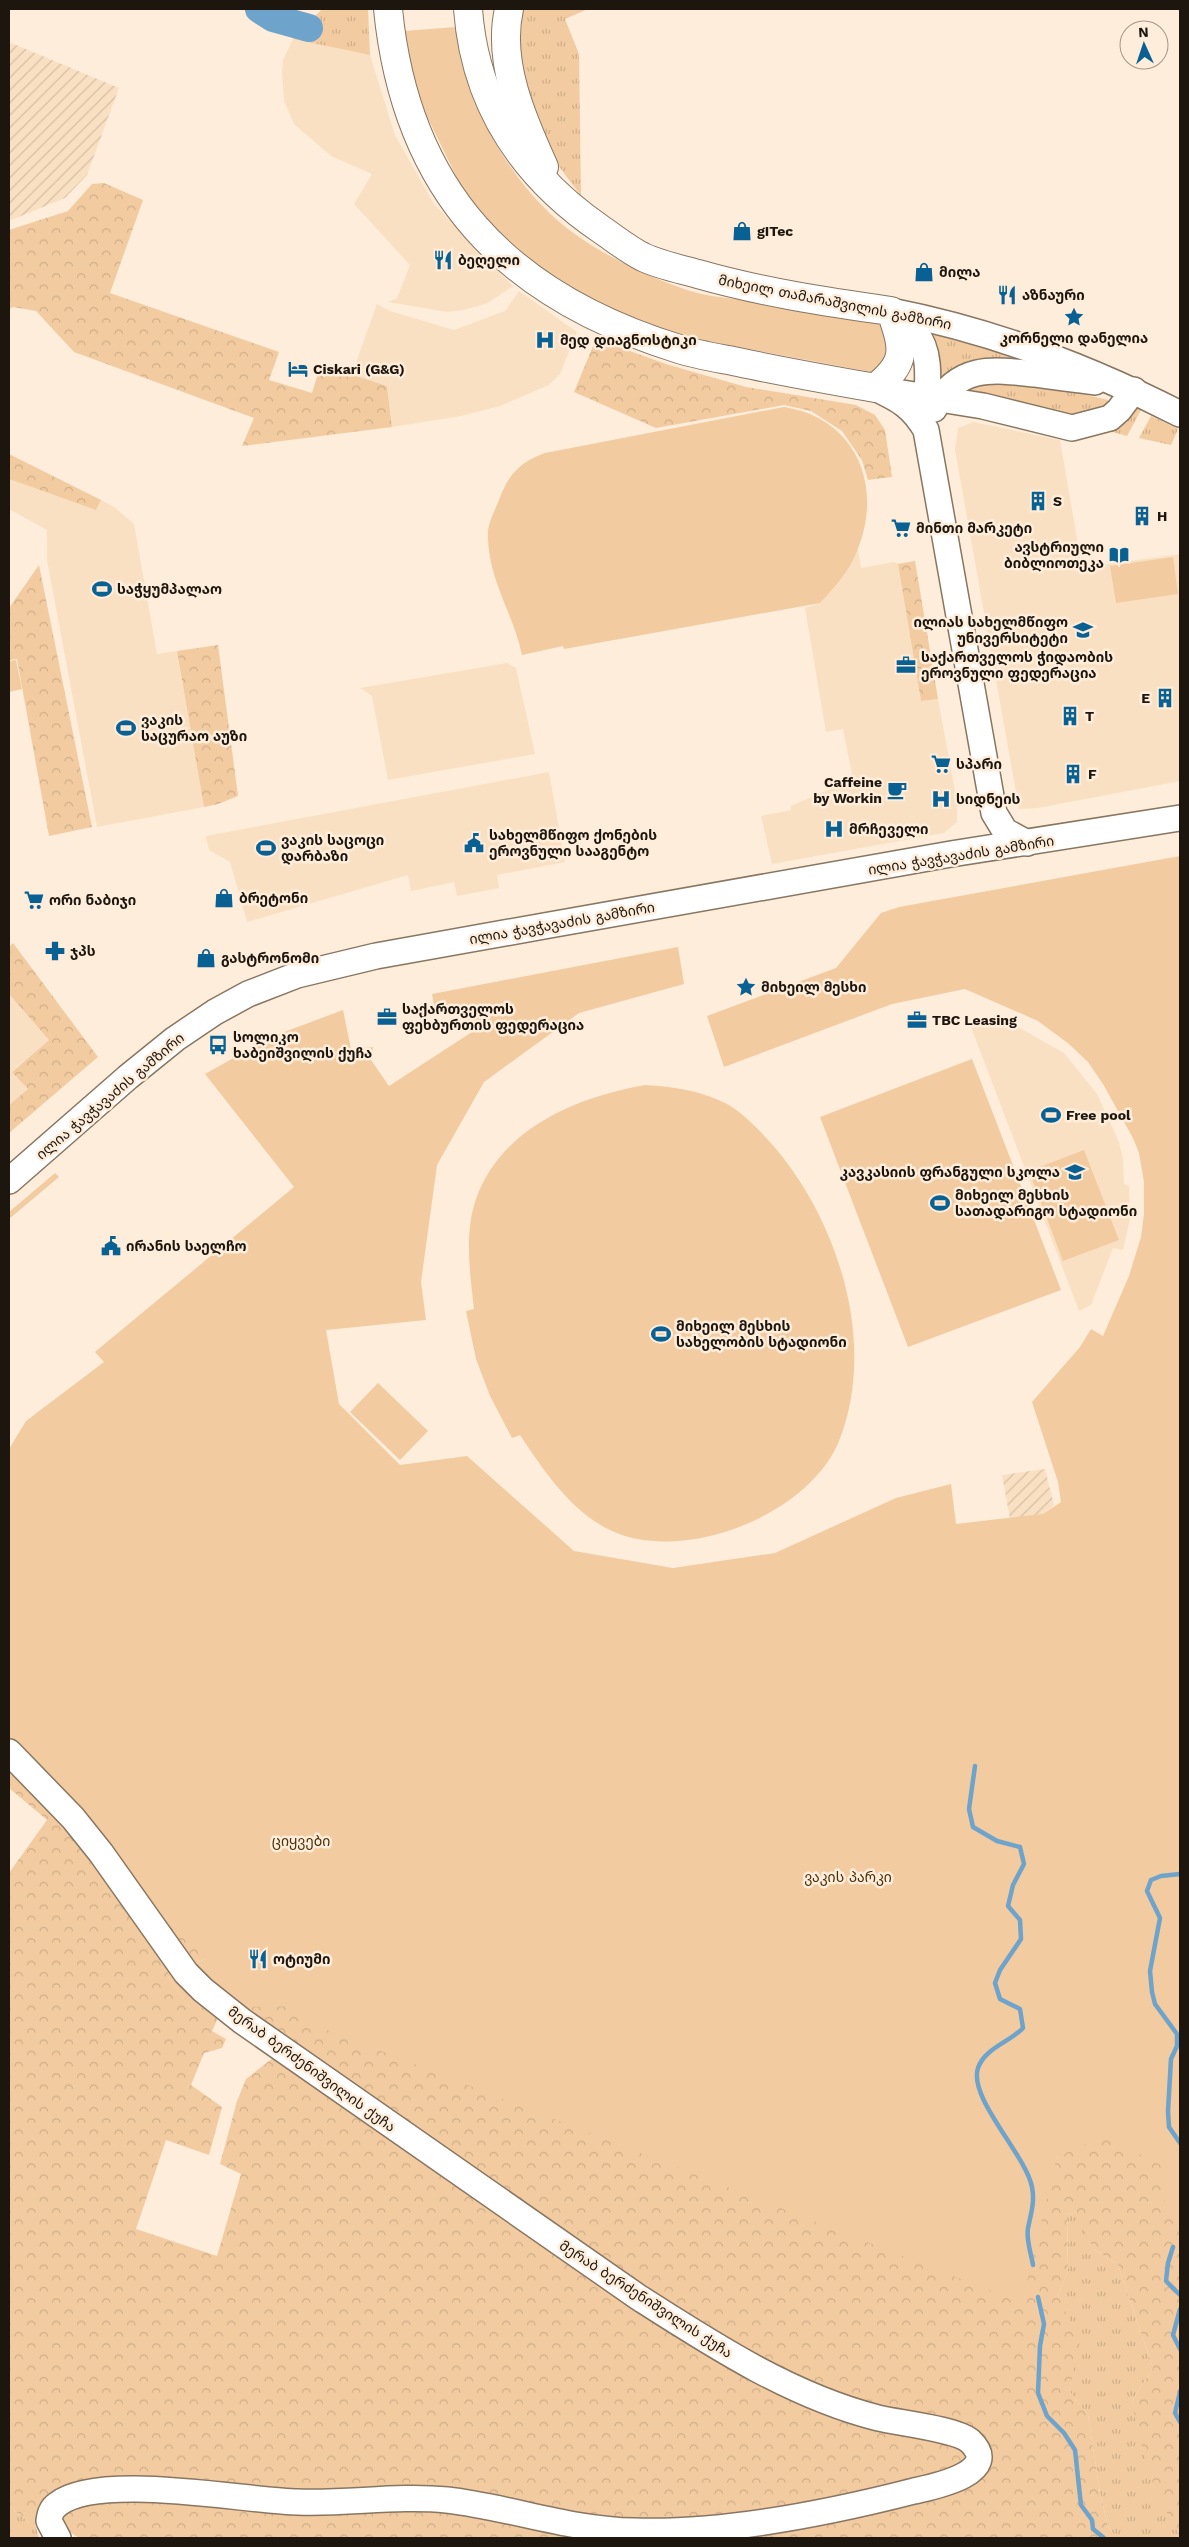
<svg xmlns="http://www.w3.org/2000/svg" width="1189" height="2547" font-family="'Work Sans','Noto Sans Georgian',sans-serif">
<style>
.built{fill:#fae0c2}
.industrial{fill:url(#industrial-furrows)}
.grass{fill:url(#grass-tufts)}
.forest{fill:url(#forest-crowns);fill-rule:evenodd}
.park{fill:#f2cba0}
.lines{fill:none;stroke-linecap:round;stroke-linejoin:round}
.stream{stroke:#6ea3cb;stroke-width:4.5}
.river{stroke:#6ea3cb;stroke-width:28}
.secondary-casing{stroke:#897661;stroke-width:28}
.primary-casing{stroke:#897661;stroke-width:30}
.secondary{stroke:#fff;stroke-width:25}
.primary{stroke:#fff;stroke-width:28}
.labels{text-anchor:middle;stroke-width:5;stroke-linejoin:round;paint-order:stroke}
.poi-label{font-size:14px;font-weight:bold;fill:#1d160e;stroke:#feedda;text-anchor:start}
.street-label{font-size:14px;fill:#1d160e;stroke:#feedda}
.park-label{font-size:14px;fill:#4b2e06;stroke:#feedda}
</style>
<defs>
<pattern id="industrial-furrows" width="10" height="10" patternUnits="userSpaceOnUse" patternTransform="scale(1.25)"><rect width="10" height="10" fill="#fae0c2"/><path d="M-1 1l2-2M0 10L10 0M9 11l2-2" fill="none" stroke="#d6bfa6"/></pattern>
<pattern id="grass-tufts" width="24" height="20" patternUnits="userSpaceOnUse" patternTransform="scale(1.25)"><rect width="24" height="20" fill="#f2cba0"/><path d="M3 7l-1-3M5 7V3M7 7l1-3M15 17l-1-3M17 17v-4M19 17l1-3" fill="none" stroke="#cfae89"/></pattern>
<pattern id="forest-crowns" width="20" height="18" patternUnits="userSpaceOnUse" patternTransform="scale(1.25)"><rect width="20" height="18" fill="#f2cba0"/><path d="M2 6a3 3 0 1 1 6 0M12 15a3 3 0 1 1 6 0" fill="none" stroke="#cfae89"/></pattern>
</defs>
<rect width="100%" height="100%" fill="#feedda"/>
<!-- built -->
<g class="built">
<path d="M293 39 370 55 395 135 434 204 513 286 488 303 464 310 447 312 388 302 397 298 410 265 354 204 372 174 331 156 294 124 284 101 282 72 283 60Z"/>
<path d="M519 291 577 332 560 374 549 385 500 406 461 416 392 427 387 386 352 374 377 304 390 311 454 330 505 311Z"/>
<path d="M973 422 1060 440 1082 568 1180 554V781L1038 808 1019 809 955 450 958 428Z"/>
<path d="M9 479 96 510 101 500 114 507 134 524 157 654 177 651 204 807 97 827 47 560V530L9 509Z"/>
<path d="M858 549 861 568 894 562 898 564 921 701 938 699 957 802V822L944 833 772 864 761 816 791 810V806L853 779 843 729 826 732 805 608 820 603 844 576Z"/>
<path d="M507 663 516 668 535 754 388 780 372 696 360 688Z"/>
<path d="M549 772 565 862 497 875 499 888 457 896 454 882 411 891 408 875 247 922 230 862 209 850 206 836Z"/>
<path d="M9 994 49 1040 12 1071 28 1089 9 1105Z"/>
<path d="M980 1017 1018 1027 1064 1053 1097 1094 1119 1142 1123 1159 1124 1184 1129 1186 1130 1219 1123 1250 1113 1248 1091 1305 1079 1311 971 1027Z"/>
</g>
<!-- industrial -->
<g class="industrial">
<path d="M9 42 119 88 87 175 65 198 9 221Z"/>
<path d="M1045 1469 1054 1505 1042 1515 1010 1519 1002 1475Z"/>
</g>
<!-- grass -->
<g class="grass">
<path d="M322 9H368L370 55 293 39Z"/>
<path d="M523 9H588L565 19 579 54 581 196 549 153 525 85 519 35Z"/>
<path d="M925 327 1090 378 940 382Z"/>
<path d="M1007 376 1108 400 1110 405 1079 416 962 388Z"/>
<path d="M1133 406 1141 410 1127 436 1102 429Z"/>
<path d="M1151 416 1178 429 1171 445 1139 438Z"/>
<path d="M55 1173 59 1177 9 1219V1212Z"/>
<path d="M1077 2212 1095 2250 1118 2265 1153 2368 1132 2401 1176 2529 1180 2533V2538H1116L1108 2526 1100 2493 1088 2415 1069 2391 1072 2374 1058 2296 1068 2271 1067 2215Z"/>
<path d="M9 2506 30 2523 35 2524 39 2538H9Z"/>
</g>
<!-- forest -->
<g class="forest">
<path d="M104 183 143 200 110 293 279 352 269 380 312 393 321 364 387 386 392 427 242 446 254 418 74 352 36 311 13 307 9 309V230L68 211 92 184Z"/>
<path d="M596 339 669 365 746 387 856 405 875 415 885 430 892 477 868 480 862 460 842 431 811 411 784 405 656 428 574 392Z"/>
<path d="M9 454 101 500 96 510 9 479Z"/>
<path d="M915 561 938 699 921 701 898 564Z"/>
<path d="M39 565 92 827 49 836 17 659 9 660V608Z"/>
<path d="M218 645 238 796 218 804 204 807 177 651Z"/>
<path d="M13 943 98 1057 9 1133V1105L28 1089 12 1072 49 1040 9 994V947Z"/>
<path d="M9 1588 1047 2172 1073 2135 1112 2126 1161 2153 1180 2203V2533L1176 2529 1156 2493 1138 2433 1132 2401 1153 2368 1118 2265 1095 2250 1079 2224 1077 2212 1067 2215 1068 2271 1058 2296 1080 2342 1069 2391 1088 2415 1100 2493 1108 2526 1116 2538H79L70 2532 30 2523 9 2506V1873L47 1820 9 1788ZM205 1959 190 2008 168 1977ZM219 2016 274 2057 246 2079 237 2101 220 2164 241 2174 217 2256 136 2229 166 2140 209 2155 222 2107 191 2085 204 2053 222 2048 226 2039 212 2031Z"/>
</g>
<!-- park -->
<g class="park">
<path d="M456 27C462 102 516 195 579 237 613 260 649 277 687 290 707 297 730 298 751 301 796 309 841 317 886 324L893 342 876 373 675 335 561 288 497 234 459 182 418 98 408 65 404 31Z"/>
<path d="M784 407C856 418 884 486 857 551 849 572 835 587 820 603L564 649 563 646 522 655C513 612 487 578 488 533 488 523 495 510 499 500 508 475 520 462 545 453Z"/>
<path d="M1173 557 1178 594 1116 603 1110 566Z"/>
<path d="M16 660 22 689 9 692V661Z"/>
<path d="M1180 856V2221L1166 2217 1162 2166 1104 2136 1057 2157 1022 2303 320 2027 296 2006 190 2008 168 1977 205 1959 9 1738V1449L26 1421 104 1362 95 1352 294 1187 205 1074 271 1037 343 1010 351 1049 373 1047 371 1060 389 1086 472 1032 465 1021 454 1014 436 1016 432 994 678 947 684 984 579 1013 484 1082 437 1165 421 1282 426 1320 326 1330 339 1404 400 1465 467 1456 574 1551 673 1568 775 1553 896 1498 951 1484 956 1524 1043 1514 1061 1502 1058 1482 1032 1402 1080 1347 1091 1329 1103 1336 1129 1276 1141 1237 1144 1214V1182L1139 1153 1133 1138 1103 1084 1088 1062 1069 1044 1038 1021 965 989 892 1004 724 1067 707 1016 836 968 881 913 899 907Z"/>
<path d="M972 1059 1061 1290 908 1347 820 1117Z"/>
<path d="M645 1085C675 1087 698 1090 725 1103 742 1111 764 1135 776 1149 840 1225 877 1346 839 1441 809 1515 684 1564 612 1531 572 1513 544 1471 520 1435L512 1438 490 1396 476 1359 466 1311 474 1309C470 1274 464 1233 476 1199 501 1128 577 1097 645 1085Z"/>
<path d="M1084 1150 1119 1240 1063 1261 1029 1171Z"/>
<path d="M378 1383 428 1431 400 1460 350 1412Z"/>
</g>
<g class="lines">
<!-- stream -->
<g class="stream">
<path d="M975 1766 969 1809 973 1827 997 1841 1020 1847 1024 1864 1013 1885 1008 1906 1020 1920 1021 1939 1000 1970 995 1983 1000 1999 1020 2009 1023 2028C1010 2042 985 2048 978 2068 968 2098 1026 2155 1032 2187 1035 2202 1031 2213 1028 2228 1026 2240 1031 2253 1033 2265"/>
<path d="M1180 1874 1161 1876 1151 1880 1147 1891 1160 1918 1150 1971 1152 1992 1155 2004 1177 2034V2046L1171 2059 1168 2111 1169 2127 1180 2143"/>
<path d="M1173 2247 1168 2263 1166 2281 1180 2295"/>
<path d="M1038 2297 1044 2324 1040 2346 1038 2393 1047 2416 1064 2433 1075 2450 1081 2505 1092 2520 1093 2529 1104 2538"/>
<path d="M1180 2309 1173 2335 1180 2349"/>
<path d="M1180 2392 1175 2413 1180 2422"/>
</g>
<!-- river -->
<path class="river" d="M259 9 273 18 309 28"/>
<defs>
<g id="secondary">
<path d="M891 311C993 331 1088 367 1180 414"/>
<path d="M891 311C899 318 909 324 915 332 933 353 927 387 926 412"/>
<path d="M875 388C900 400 912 406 926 430L994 813 1005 831 1027 843"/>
<path d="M890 391 983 406 1072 428 1110 418 1119 410 1134 390"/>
<path d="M934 409C957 365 991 369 1034 374 1055 377 1075 379 1095 382"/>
<path d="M9 1181 128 1077 175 1039 215 1012 248 994 297 975 376 956 544 926 951 854 1180 818"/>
<path d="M9 1752 73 1818 101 1853 186 1973 203 1990 242 2021 638 2297C713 2345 791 2396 878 2418 899 2423 956 2429 970 2441 1004 2473 932 2487 914 2491 828 2513 722 2534 634 2531 570 2530 509 2507 447 2500 397 2495 348 2504 298 2502 245 2501 99 2472 58 2504 51 2509 50 2514 49 2521L58 2538"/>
</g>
<g id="primary">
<path d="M388 9C406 192 507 296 679 349 698 355 718 358 738 362 784 372 830 380 875 388 909 361 903 348 891 311 826 302 761 292 698 274 680 269 660 265 643 257 629 250 615 239 602 230 524 177 475 105 468 9"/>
<path d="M509 9C497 62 522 119 544 167"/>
</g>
</defs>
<!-- secondary casing -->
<use href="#secondary" class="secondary-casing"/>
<!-- primary casing -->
<use href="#primary" class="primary-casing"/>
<!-- secondary -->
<use href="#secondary" class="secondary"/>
<!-- primary -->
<use href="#primary" class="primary"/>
</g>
<!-- icons -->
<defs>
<symbol id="shop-bare" viewBox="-9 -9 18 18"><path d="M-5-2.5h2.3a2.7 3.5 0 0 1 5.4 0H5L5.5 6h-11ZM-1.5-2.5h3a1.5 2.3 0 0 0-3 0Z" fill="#086192" stroke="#feedda" stroke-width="2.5" paint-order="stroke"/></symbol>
<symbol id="restaurant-bare" viewBox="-9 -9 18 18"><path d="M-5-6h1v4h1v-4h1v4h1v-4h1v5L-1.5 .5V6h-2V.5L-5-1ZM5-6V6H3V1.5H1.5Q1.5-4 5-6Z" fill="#086192" stroke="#feedda" stroke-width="2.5" paint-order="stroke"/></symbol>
<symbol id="sight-bare" viewBox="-9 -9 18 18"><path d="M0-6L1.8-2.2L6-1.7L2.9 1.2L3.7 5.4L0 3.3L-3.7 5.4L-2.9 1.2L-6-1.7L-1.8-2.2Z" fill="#086192" stroke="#feedda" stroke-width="2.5" paint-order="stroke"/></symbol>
<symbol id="hospital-bare" viewBox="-9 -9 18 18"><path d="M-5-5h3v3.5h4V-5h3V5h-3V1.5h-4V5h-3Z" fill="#086192" stroke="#feedda" stroke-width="2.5" paint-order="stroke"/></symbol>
<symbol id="hotel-bare" viewBox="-9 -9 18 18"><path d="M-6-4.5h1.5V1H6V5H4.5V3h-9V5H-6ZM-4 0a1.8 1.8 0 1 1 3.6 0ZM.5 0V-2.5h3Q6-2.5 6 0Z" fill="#086192" stroke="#feedda" stroke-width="2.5" paint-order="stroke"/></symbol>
<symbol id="building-bare" viewBox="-9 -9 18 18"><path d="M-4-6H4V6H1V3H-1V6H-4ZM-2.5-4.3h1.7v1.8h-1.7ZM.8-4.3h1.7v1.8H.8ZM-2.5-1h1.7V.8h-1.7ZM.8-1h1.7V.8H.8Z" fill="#086192" stroke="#feedda" stroke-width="2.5" paint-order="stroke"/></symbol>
<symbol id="supermarket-bare" viewBox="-9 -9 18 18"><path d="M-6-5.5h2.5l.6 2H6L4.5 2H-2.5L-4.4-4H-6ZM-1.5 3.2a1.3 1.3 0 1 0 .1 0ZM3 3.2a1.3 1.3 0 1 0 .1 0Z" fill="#086192" stroke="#feedda" stroke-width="2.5" paint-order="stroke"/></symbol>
<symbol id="library-bare" viewBox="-9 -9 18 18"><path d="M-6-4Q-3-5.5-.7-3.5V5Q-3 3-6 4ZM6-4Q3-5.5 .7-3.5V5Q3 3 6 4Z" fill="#086192" stroke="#feedda" stroke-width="2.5" paint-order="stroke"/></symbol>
<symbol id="stadium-bare" viewBox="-9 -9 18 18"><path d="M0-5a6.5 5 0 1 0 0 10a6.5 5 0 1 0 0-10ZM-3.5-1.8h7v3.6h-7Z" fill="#086192" stroke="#feedda" stroke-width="2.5" paint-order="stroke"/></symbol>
<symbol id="university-bare" viewBox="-9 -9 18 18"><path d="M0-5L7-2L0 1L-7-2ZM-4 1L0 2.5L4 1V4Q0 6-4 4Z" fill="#086192" stroke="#feedda" stroke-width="2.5" paint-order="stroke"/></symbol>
<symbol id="office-bare" viewBox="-9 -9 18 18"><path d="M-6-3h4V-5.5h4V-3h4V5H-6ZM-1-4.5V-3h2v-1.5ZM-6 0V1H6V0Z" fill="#086192" stroke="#feedda" stroke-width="2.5" paint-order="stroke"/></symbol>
<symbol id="cafe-bare" viewBox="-9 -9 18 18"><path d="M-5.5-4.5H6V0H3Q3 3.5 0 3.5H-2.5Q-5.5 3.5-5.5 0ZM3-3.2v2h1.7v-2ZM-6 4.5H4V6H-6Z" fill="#086192" stroke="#feedda" stroke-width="2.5" paint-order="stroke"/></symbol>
<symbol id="civic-bare" viewBox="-9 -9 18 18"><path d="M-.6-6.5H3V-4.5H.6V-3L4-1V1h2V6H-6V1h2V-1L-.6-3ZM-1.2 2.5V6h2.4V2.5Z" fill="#086192" stroke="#feedda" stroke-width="2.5" paint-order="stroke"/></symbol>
<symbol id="pharmacy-bare" viewBox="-9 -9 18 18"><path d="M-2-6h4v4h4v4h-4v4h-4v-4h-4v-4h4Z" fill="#086192" stroke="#feedda" stroke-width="2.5" paint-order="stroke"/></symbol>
<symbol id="bus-bare" viewBox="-9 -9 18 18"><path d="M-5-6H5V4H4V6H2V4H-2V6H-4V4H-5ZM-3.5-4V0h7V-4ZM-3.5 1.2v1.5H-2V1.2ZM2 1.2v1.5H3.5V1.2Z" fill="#086192" stroke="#feedda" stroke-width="2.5" paint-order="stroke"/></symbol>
<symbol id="school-bare" viewBox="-9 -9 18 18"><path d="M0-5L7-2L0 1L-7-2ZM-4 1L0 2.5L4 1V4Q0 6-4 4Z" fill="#086192" stroke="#feedda" stroke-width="2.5" paint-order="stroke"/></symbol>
</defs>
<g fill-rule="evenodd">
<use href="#shop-bare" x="728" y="217" width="28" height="28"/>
<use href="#restaurant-bare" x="429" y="246" width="28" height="28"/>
<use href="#shop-bare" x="910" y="258" width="28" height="28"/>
<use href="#restaurant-bare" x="993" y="281" width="28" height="28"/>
<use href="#sight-bare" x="1060" y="303" width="28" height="28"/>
<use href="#hospital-bare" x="531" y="326" width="28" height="28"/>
<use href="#hotel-bare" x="284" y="355" width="28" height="28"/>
<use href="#building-bare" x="1024" y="487" width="28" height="28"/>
<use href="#building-bare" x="1128" y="502" width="28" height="28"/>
<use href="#supermarket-bare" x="887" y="514" width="28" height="28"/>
<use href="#library-bare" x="1105" y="541" width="28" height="28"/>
<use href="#stadium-bare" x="88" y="575" width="28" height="28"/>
<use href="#university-bare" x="1069" y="616" width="28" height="28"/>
<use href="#office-bare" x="892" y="651" width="28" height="28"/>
<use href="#building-bare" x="1151" y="684" width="28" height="28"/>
<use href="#building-bare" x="1056" y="702" width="28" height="28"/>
<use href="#stadium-bare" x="112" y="714" width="28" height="28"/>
<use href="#supermarket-bare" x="927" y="750" width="28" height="28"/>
<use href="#building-bare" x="1059" y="760" width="28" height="28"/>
<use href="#cafe-bare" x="883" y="776" width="28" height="28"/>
<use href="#hospital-bare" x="927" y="785" width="28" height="28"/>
<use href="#hospital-bare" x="820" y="815" width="28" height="28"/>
<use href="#civic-bare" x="460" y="829" width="28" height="28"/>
<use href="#stadium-bare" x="252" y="834" width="28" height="28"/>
<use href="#shop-bare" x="210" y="884" width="28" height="28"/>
<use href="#supermarket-bare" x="20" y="886" width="28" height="28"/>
<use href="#pharmacy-bare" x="41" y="937" width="28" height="28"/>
<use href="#shop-bare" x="192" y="944" width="28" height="28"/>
<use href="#sight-bare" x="732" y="973" width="28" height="28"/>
<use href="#office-bare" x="373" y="1003" width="28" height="28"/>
<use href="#office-bare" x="903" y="1006" width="28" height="28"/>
<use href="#bus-bare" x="204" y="1031" width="28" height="28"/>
<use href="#stadium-bare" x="1037" y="1101" width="28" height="28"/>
<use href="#school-bare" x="1061" y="1158" width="28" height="28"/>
<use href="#stadium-bare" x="926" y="1189" width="28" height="28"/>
<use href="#civic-bare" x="97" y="1232" width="28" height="28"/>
<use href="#stadium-bare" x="647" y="1320" width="28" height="28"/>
<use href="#restaurant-bare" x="244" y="1945" width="28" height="28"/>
</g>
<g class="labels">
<!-- poi labels -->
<g class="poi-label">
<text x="757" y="236">gITec</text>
<text x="458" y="265">ბეღელი</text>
<text x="939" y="277">მილა</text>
<text x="1022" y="300">აზნაური</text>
<text x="1074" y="343" text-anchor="middle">კორნელი დანელია</text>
<text x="560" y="345">მედ დიაგნოსტიკი</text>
<text x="313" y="374">Ciskari (G&amp;G)</text>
<text x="1053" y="506">S</text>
<text x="1157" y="521">H</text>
<text x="916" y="533">მინთი მარკეტი</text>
<text x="1104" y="552" text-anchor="end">ავსტრიული<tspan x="1104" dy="16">ბიბლიოთეკა</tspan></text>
<text x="117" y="594">საჭყუმპალაო</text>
<text x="1068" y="627" text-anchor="end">ილიას სახელმწიფო<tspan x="1068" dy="16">უნივერსიტეტი</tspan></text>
<text x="921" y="662">საქართველოს ჭიდაობის<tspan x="921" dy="16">ეროვნული ფედერაცია</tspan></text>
<text x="1150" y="703" text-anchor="end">E</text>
<text x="1085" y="721">T</text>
<text x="141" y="725">ვაკის<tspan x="141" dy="16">საცურაო აუზი</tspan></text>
<text x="956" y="769">სპარი</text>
<text x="1088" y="779">F</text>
<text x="882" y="787" text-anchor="end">Caffeine<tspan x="882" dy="16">by Workin</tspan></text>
<text x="956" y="804">სიდნეის</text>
<text x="849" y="834">მრჩეველი</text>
<text x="489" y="840">სახელმწიფო ქონების<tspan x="489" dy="16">ეროვნული სააგენტო</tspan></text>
<text x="281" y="845">ვაკის საცოცი<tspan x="281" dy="16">დარბაზი</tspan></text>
<text x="239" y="903">ბრეტონი</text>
<text x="49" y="905">ორი ნაბიჯი</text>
<text x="70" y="956">ჯპს</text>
<text x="221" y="963">გასტრონომი</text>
<text x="761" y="992">მიხეილ მესხი</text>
<text x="402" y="1014">საქართველოს<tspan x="402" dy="16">ფეხბურთის ფედერაცია</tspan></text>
<text x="932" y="1025">TBC Leasing</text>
<text x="233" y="1042">სოლიკო<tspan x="233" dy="16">ხაბეიშვილის ქუჩა</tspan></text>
<text x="1066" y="1120">Free pool</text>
<text x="1060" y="1177" text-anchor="end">კავკასიის ფრანგული სკოლა</text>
<text x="955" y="1200">მიხეილ მესხის<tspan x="955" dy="16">სათადარიგო სტადიონი</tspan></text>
<text x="126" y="1251">ირანის საელჩო</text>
<text x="676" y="1331">მიხეილ მესხის<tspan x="676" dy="16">სახელობის სტადიონი</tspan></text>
<text x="273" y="1964">ოტიუმი</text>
</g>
<!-- street labels -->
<g class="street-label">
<text transform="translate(835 302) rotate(11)" y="5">მიხეილ თამარაშვილის გამზირი</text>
<text transform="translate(961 855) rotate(-9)" y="5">ილია ჭავჭავაძის გამზირი</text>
<text transform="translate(562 923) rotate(-10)" y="5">ილია ჭავჭავაძის გამზირი</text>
<text transform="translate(110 1096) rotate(-40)" y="5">ილია ჭავჭავაძის გამზირი</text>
<text transform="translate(312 2069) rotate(36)" y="5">მერაბ ბერძენიშვილის ქუჩა</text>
<text transform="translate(646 2299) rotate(33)" y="5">მერაბ ბერძენიშვილის ქუჩა</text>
</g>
<!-- park labels -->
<g class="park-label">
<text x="301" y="1846">ციყვები</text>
<text x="848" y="1882">ვაკის პარკი</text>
</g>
</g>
<!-- border -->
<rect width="1189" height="2547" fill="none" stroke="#1d160e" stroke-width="20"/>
<!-- north arrow -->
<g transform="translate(1144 45) rotate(357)"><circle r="24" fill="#feedda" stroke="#a49788"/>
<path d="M0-4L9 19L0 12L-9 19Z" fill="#086192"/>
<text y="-8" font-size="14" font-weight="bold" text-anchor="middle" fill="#1d160e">N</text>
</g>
</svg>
